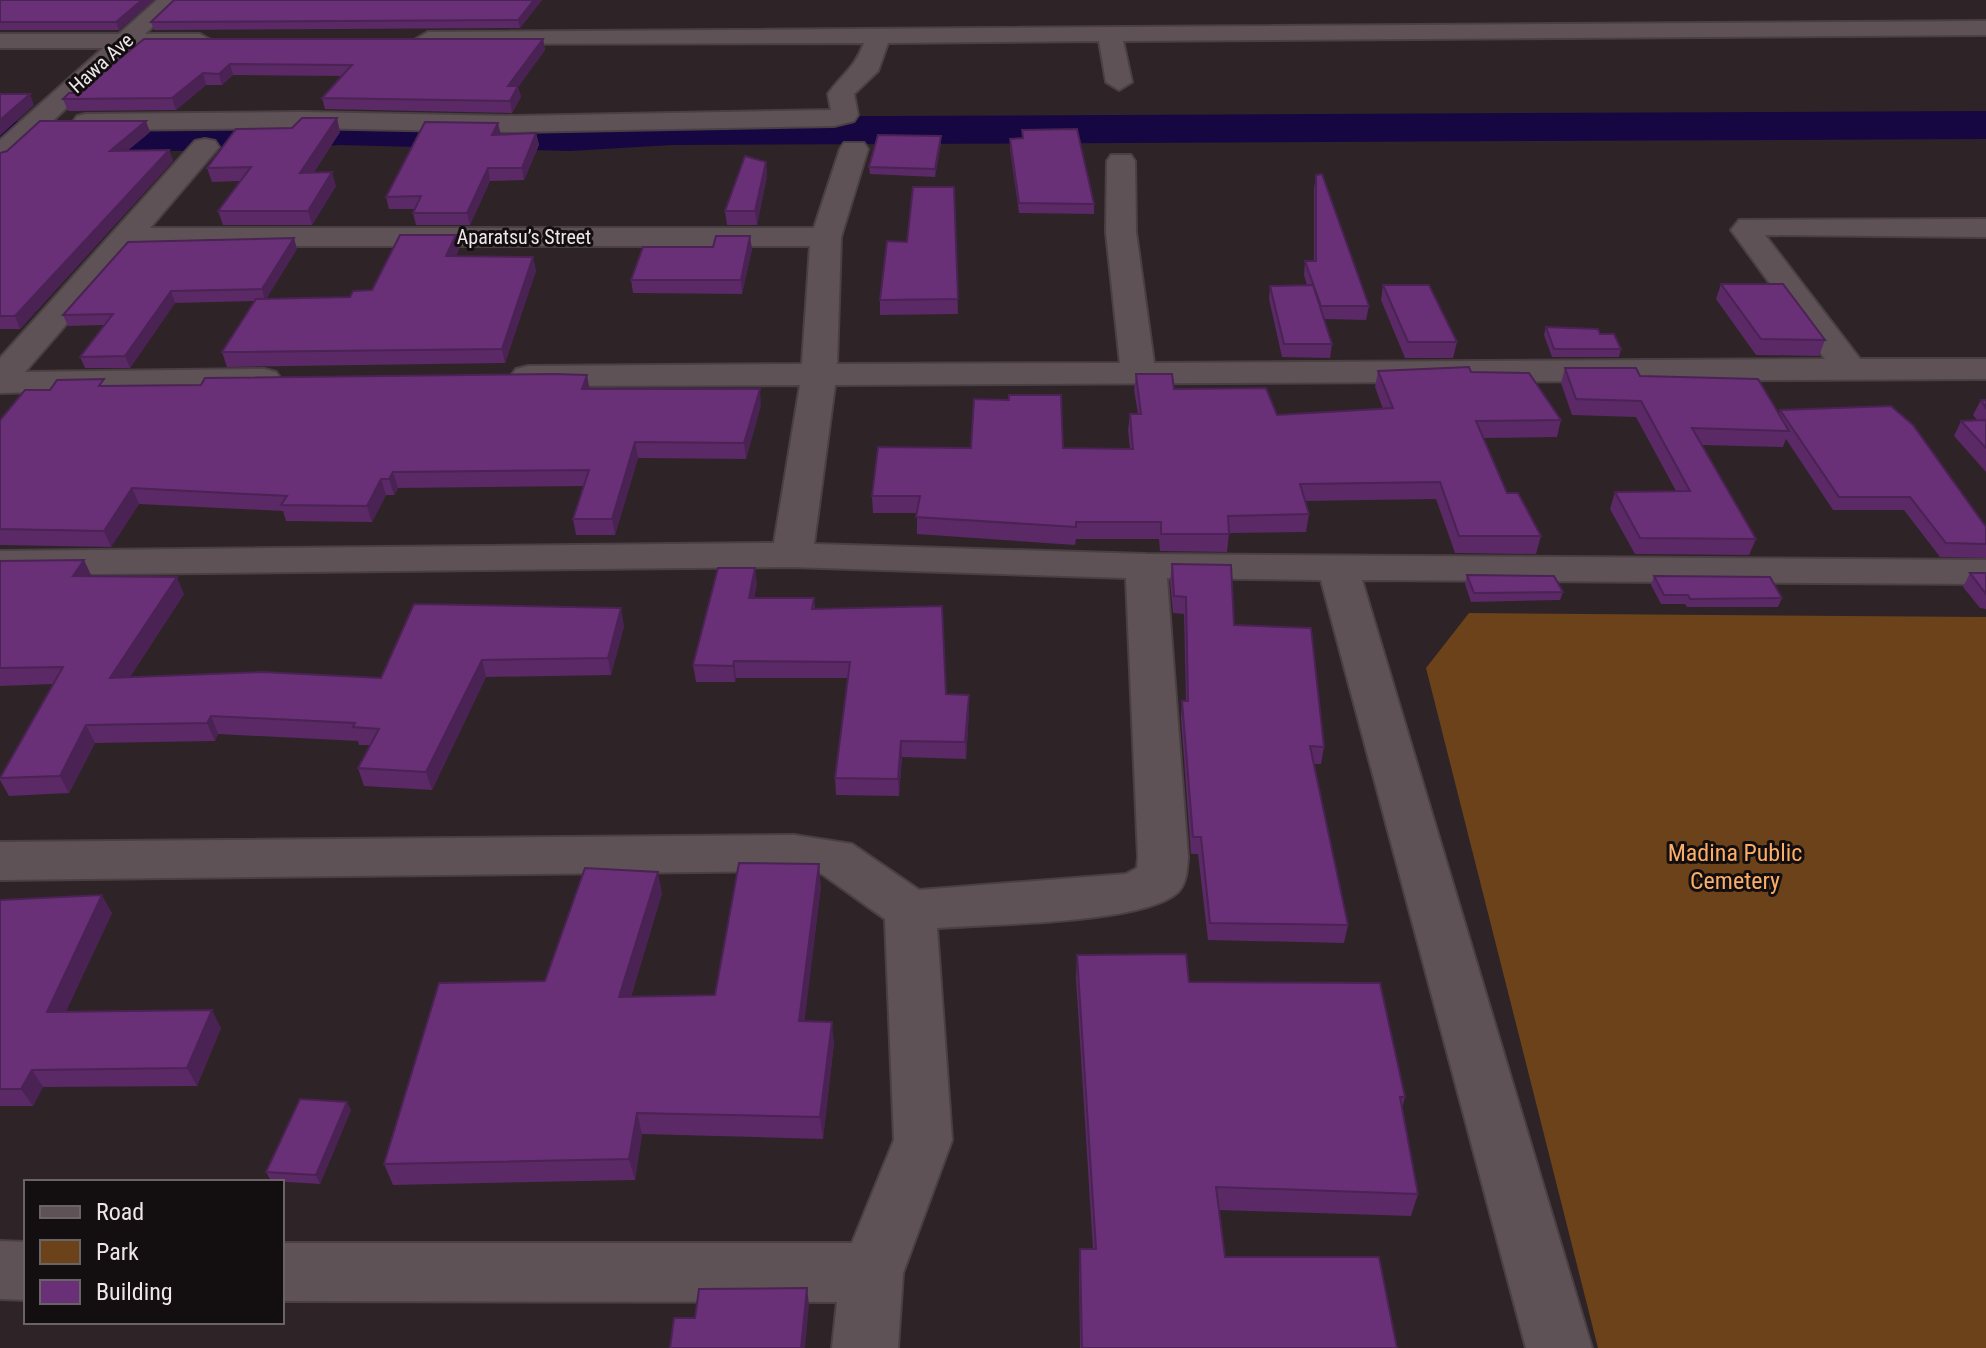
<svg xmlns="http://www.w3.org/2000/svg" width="1986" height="1348" font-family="'Roboto Condensed',sans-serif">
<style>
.green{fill:#6b4219}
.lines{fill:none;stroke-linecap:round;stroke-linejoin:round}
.river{fill:#160641;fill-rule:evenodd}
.street-casing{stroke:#4a4044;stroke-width:4}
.secondary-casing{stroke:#4a4044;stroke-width:4}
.street{fill:#5f5257;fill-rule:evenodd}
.secondary{fill:#5f5257;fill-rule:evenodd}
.wall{fill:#5a2966}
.shaded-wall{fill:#4a2253}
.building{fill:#693077;stroke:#4a2253;stroke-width:2}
.labels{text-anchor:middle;stroke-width:6;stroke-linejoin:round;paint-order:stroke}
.far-street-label{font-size:20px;fill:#eee6e9;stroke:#130e10}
.park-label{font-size:24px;fill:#fbae68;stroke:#130e10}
</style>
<rect width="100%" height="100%" fill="#2e2327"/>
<!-- green -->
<path class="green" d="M1469 613 1986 617V1348H1598L1426 668Z"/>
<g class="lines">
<!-- river -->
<path class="river" d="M1986 111V139L671 145 570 151 342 145 201 151 0 149V121L201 123 342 117 570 122 671 117Z"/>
<defs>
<g id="street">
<path d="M1986 21V35L1123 41 1132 82 1119 90 1106 82 1099 41 888 43 878 71 854 94 858 115 854 121 834 126 515 132 303 128 86 130 77 128 73 122 77 116 86 114 303 112 515 116 831 110 828 94C843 73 855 68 864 43L420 44 416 39 428 32Z"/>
<path d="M0 34H200L212 41 200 48H0Z"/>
<path d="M205 139 215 141 219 147 150 228H814L840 149 844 143H864L868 149 841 237 837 364 1120 363 1106 232 1107 161 1111 155H1131L1135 161 1136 232 1154 363 1825 359 1731 230 1739 220 1986 219V237L1765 235 1860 359H1986V379L835 385 814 544 1146 554 1986 560V584L1362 580 1592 1348H1526L1321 580 1167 578 1188 857C1187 869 1187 883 1178 892 1145 924 988 924 937 928L952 1140 903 1273 898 1348H832L837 1302 282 1301V1243H852L894 1140 885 919 822 874 794 871 0 880V842L794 835 852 844 919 890 1126 874 1137 868 1138 857 1126 578 792 567 0 575V551L774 543 800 385 528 386 516 383 511 376 516 369 528 366 802 364 810 246H134L25 372 264 369 276 372 281 379 276 386 0 393V358L195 141Z"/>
<path d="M0 1241 26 1242V1300L0 1299Z"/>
</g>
<path id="secondary" d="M157 0H181L10 161 0 163V140Z"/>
</defs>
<!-- street casing -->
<use href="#street" class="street-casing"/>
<!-- secondary casing -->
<use href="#secondary" class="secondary-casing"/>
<!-- street -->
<use href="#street" class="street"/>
<!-- secondary -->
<use href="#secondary" class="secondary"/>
</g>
<!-- wall -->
<g class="wall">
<path d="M0 0H154L119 30H0Z"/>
<path d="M173 0H542L520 28 154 30 151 22Z"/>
<path d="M144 39H543L545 50 518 87 521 97 512 113 325 109 322 98 342 76 233 75 222 85H206L176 110 68 111 63 99 77 93Z"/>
<path d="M1022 130 1094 204V214L1019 213 1010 149V139L1022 138Z"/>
<path d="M150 132 128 150H169L173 161 20 329H0V153Z"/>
<path d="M340 132 314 172 336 186 312 225H223L218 211 240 181 212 182 207 168Z"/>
<path d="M536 133 539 145 524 180 490 181 470 225H416L413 213 415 209H389L386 197 501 134Z"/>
<path d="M941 143 935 177 870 174 869 167Z"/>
<path d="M766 162 767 176 757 225H727L725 211Z"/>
<path d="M1316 175 1369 306 1366 320 1324 319 1332 344 1330 358 1282 357 1269 299 1270 286 1307 285 1304 275 1305 261H1314V188Z"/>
<path d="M954 187 958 314 880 315V300L907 242Z"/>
<path d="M297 249 266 299 350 297 372 290 459 249 456 256 533 257 536 271 505 363 227 367 222 352 255 301 175 303 130 368H85L80 357 104 325 68 326 63 315Z"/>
<path d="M752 249 742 294 633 293 631 280Z"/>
<path d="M1721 284 1825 340 1819 356 1756 355 1716 299Z"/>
<path d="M1383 285 1457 342 1453 358H1405L1381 300Z"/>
<path d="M1546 327 1600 334 1621 349 1619 357H1552L1544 335Z"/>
<path d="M1565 368 1640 376 1779 414 1780 410 1986 527V558L1940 557 1904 510H1833L1786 439 1783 447 1702 445 1756 539 1749 555 1635 554 1610 509 1615 492 1676 491 1636 417 1572 415 1561 383Z"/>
<path d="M1378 371 1471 372 1561 420 1557 437 1483 438 1507 493 1541 536 1536 554 1455 553 1436 499 1305 501 1309 514 1306 532 1229 533 1227 552 1160 551 1159 539H1076L1075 545 917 534V513H873L872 496 1063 448 1130 449 1128 430 1130 414H1138L1134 390 1136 374 1174 389 1277 415 1383 409 1375 387Z"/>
<path d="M107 386 590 389 761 405 746 459 638 458 615 535H576L573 519 584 486 398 488 394 495H386L372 522 286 521 283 511 139 504 111 547 0 545V420L50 390Z"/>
<path d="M1981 400H1986V472L1954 436 1961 421 1977 420 1973 415Z"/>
<path d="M0 561 91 576 184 594 130 677 381 678 624 626 611 675 486 677 432 790 364 786 358 768 370 745H359L358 741 218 734 215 741 95 743 69 793 9 796 0 780V777L53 684 0 686Z"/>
<path d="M1172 564 1234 625 1324 747 1321 764H1314L1348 925 1344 943 1208 940 1198 854H1191L1181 718 1182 701H1186L1184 614 1173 613 1170 581Z"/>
<path d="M1970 573H1986V609L1980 608 1963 587Z"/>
<path d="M1467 575 1563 592 1560 600 1471 602 1465 584Z"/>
<path d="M1654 576 1782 598 1778 607H1687L1685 604H1661L1651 585Z"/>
<path d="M757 584 754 598H814L815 609 946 694 969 711 966 759 902 757 899 796 836 795 835 778 848 678H736L735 682H696L693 665Z"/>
<path d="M821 886 804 1021 834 1043 823 1139 642 1134 635 1180 393 1185 384 1164 545 981 662 893 631 997 715 995Z"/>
<path d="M0 900 112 913 66 1011 221 1028 197 1086 43 1087 33 1106H0Z"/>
<path d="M1077 955 1189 982 1405 1097 1402 1108 1418 1194 1411 1216 1219 1210 1225 1257 1397 1348H1080L1079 1271 1080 1249H1093L1076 978Z"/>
<path d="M351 1110 320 1184 271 1181 266 1172Z"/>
</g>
<!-- shaded-wall -->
<g class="shaded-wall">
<path d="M142 0H154L119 30 116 22Z"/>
<path d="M534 0H542L520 28 518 20Z"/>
<path d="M543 39 545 50 518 87 521 97 512 113 508 86Z"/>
<path d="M230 64 233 75 222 85 219 74Z"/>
<path d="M203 73 206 85 176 110 172 98Z"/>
<path d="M30 94 34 105 0 136V120Z"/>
<path d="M337 118 340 132 304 186 300 173Z"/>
<path d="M146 121 150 132 114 162 110 151Z"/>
<path d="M498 123 501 135H492Z"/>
<path d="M536 133 539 145 524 180 522 168Z"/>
<path d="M941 136V143L935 177V169Z"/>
<path d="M169 150 173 161 20 329 15 316Z"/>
<path d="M766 162 767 176 757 225 755 211Z"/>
<path d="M488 168 490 181 470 225 467 213Z"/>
<path d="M332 172 336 186 312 225 308 211Z"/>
<path d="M456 235 459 249 449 270 446 256Z"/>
<path d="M750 236 752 249 742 294 741 280Z"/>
<path d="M294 238 297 249 265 301 262 289Z"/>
<path d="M533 257 536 271 505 363 502 349Z"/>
<path d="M171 291 175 303 130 368 125 356Z"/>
<path d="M587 375 590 391 582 389Z"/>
<path d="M760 389 761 405 746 459 744 443Z"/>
<path d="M635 442 638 458 615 535 612 519Z"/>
<path d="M393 472 398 488 394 495 389 479Z"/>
<path d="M381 479 386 495 372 522 367 506Z"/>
<path d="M132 488 139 504 111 547 104 531Z"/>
<path d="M84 560 92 577 73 576Z"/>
<path d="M755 568 757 584 751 614 749 598Z"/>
<path d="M177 577 184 594 118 695 110 678Z"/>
<path d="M621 608 624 626 611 675 608 658Z"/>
<path d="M482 660 486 677 432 790 426 772Z"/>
<path d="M734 661 736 678 735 682 733 666Z"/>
<path d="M969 695V711L966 759 965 742Z"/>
<path d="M211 716 218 734 215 741 207 723Z"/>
<path d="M86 725 95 743 69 793 60 776Z"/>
<path d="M901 741 902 757 899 796 898 779Z"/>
<path d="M819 864 821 886 802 1043 799 1021Z"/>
<path d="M658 872 662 893 624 1019 619 997Z"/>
<path d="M102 895 112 913 58 1029 47 1012Z"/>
<path d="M212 1010 221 1028 197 1086 187 1068Z"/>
<path d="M832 1022 834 1043 823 1139 820 1117Z"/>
<path d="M32 1070 43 1087 33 1106 21 1089Z"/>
<path d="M347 1102 351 1110 320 1184 316 1175Z"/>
<path d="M637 1113 642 1134 635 1180 629 1159Z"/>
<path d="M807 1288 809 1305 805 1348H801Z"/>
</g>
<!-- building -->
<g class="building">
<path d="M0 0H142L116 22H0Z"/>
<path d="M174 0H534L518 20 151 22Z"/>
<path d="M144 39H543L508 86H518L510 101 322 98 352 65 230 64 219 74 203 73 172 98 63 99 69 93H77Z"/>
<path d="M0 94H30L0 120Z"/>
<path d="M302 118H337L300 173 332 172 308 211H218L251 167 207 168 236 129 292 128Z"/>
<path d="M40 121H146L110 151 169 150 15 316H0V153L7 151Z"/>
<path d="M425 122 498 123 492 135 536 133 522 168H488L467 213H413L421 196 386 197Z"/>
<path d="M1077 129 1094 204 1019 203 1010 139 1023 138 1022 130Z"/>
<path d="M878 135 941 136 935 169 869 167Z"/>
<path d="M745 156 766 162 755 211H725Z"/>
<path d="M1322 174 1369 306H1321L1305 261H1316V175Z"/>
<path d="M913 187H954L958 299 880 300 887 241 907 242Z"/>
<path d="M400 235H456L446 256 533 257 502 349 222 352 256 299 350 297 353 291 372 290Z"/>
<path d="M716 236H750L741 280H631L643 247H713Z"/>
<path d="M294 238 262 289 171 291 125 356 80 357 113 314 63 315 128 242Z"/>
<path d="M1721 284H1783L1825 340 1761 339Z"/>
<path d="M1313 285 1332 344H1284L1270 286Z"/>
<path d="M1383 285H1429L1457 342H1408Z"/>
<path d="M1546 327 1598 329 1600 334H1614L1621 349H1554Z"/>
<path d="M1469 367 1471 372 1529 373 1561 420 1476 421 1507 493H1518L1541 536H1459L1440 482 1300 484 1309 514 1228 516 1229 534H1161V522H1076V527L916 517 920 496H872L878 447 971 448 974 399 1009 400V395H1061L1063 448 1133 449 1130 414H1141L1136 374H1172L1174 389 1266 388 1277 415 1393 408 1378 371Z"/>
<path d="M1565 368H1636L1640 376 1758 379 1789 431 1692 428 1756 539 1640 538 1615 492 1690 491 1641 401 1576 399Z"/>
<path d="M554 374 587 375 582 389H760L744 443 635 442 612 519H573L589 470 393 472 389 479H381L367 506 281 505 287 496 132 488 104 531 0 529V420L25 390H50L57 380 104 379 99 386 201 385 205 378Z"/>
<path d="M1981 400H1986V408Z"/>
<path d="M1891 406 1913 425 1986 527V544L1946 543 1910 497H1839L1780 410Z"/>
<path d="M1986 420V448L1961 421Z"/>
<path d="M84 560 73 576 177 577 110 678 263 672 381 678 414 604 621 608 608 658 482 660 426 772 358 768 379 729 353 727 355 723 211 716 207 723 86 725 60 776 0 778 63 667 0 668V561Z"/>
<path d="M1172 564 1231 565 1234 625 1311 628 1324 747 1310 746 1348 925 1210 923 1201 837H1193L1182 701H1188L1186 597 1174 596Z"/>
<path d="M718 568H755L749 598H814L812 609 942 606 946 694 969 695 965 742 901 741 898 779 835 778 850 662 734 661 733 666 693 665Z"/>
<path d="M1970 573H1986V594Z"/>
<path d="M1467 575 1554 576 1563 592 1474 593Z"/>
<path d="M1654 576 1770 577 1782 598 1690 599 1688 595H1664Z"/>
<path d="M739 863 819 864 799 1021 832 1022 820 1117 637 1113 629 1159 384 1164 439 983 545 981 585 868 658 872 619 997 715 995Z"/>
<path d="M102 895 47 1012 212 1010 187 1068 32 1070 21 1089H0V900Z"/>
<path d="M1186 954 1189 982 1380 983 1405 1097H1400L1418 1194 1216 1187 1225 1257H1379L1397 1348H1082L1080 1249H1096L1077 955Z"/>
<path d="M300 1099 347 1102 316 1175 266 1172Z"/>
<path d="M807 1288 801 1348H670L674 1318H695L699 1289Z"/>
</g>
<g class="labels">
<!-- far-street labels -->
<g class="far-street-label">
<text transform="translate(101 63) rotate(-42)" y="7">Hawa Ave</text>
<text x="524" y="244">Aparatsu’s Street</text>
</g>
<!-- park labels -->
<g class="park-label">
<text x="1735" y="861">Madina Public<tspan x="1735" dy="28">Cemetery</tspan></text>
</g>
</g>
<!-- legend -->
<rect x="24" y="1180" width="260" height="144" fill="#130e10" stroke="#6b6467" stroke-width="2"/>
<rect x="40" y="1206" width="40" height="12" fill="#5f5257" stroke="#6b6467" stroke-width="2"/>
<text x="96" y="1220" font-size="24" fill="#eee6e9">Road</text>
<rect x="40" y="1240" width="40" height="24" fill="#6b4219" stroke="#6b6467" stroke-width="2"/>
<text x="96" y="1260" font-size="24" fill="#eee6e9">Park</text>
<rect x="40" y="1280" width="40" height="24" fill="#693077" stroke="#6b6467" stroke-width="2"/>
<text x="96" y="1300" font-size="24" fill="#eee6e9">Building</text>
</svg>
